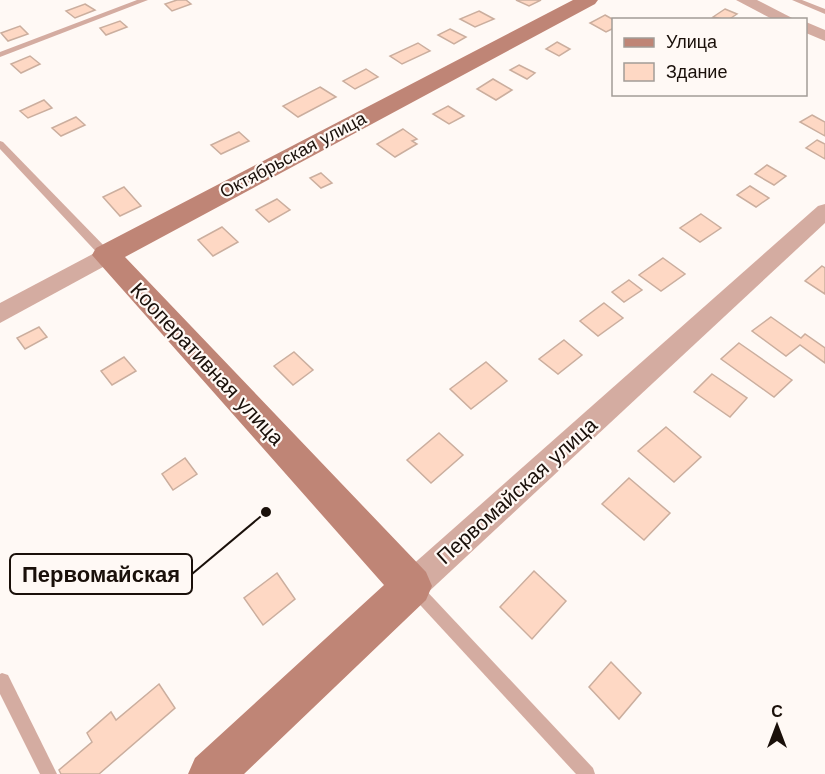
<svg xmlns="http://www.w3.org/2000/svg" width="825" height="774" font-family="'Work Sans',sans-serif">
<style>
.building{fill:#fed8c4;stroke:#cbae9e;stroke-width:1.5}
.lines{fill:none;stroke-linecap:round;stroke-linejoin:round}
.service{fill:#d4aca1;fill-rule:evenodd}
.minor{fill:#d4aca1;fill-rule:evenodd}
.secondary{fill:#bf8576;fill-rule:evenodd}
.labels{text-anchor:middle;stroke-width:4.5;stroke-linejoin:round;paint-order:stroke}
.far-street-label{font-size:18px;fill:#1a100a;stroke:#fff9f5}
.street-label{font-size:21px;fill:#1a100a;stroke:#fff9f5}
.leader{fill:none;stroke:#1a100a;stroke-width:2}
.callout-dot{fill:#1a100a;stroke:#fff9f5;stroke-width:2}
.callout{fill:#fff9f5;stroke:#1a100a;stroke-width:2}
.callout-label{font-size:22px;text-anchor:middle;font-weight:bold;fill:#1a100a}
</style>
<rect width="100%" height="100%" fill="#fff9f5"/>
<!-- building -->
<g class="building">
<path d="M177 0H186L191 4 172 11 165 4Z"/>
<path d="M516 0H541L529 6Z"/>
<path d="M85 4 95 10 75 18 66 11Z"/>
<path d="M725 9 737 14 728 20 713 17Z"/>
<path d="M479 11 494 19 475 27 460 19Z"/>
<path d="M605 15 614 20V28L606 32 590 23Z"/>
<path d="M120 21 127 27 106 35 100 28Z"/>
<path d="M20 26 28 34 8 41 1 33Z"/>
<path d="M450 29 466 37 454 44 438 35Z"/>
<path d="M557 42 570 49 559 56 546 49Z"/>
<path d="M418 43 430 51 402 64 390 56Z"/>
<path d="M30 56 40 64 21 73 11 64Z"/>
<path d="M519 65 535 73 527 79 510 70Z"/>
<path d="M366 69 378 77 355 89 343 81Z"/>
<path d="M493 79 512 90 496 100 477 89Z"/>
<path d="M320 87 336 97 298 117 283 106Z"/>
<path d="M44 100 52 108 28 118 20 111Z"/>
<path d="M448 106 464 116 449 124 433 114Z"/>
<path d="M812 115 825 122V136L800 122Z"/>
<path d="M76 117 85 125 61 136 52 128Z"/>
<path d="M403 129 417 139 412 141 417 144 395 157 377 144Z"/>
<path d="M239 132 249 141 221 154 211 145Z"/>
<path d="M817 140 825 144V159L806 148Z"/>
<path d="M767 165 786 176 774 185 755 174Z"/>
<path d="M321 173 332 183 321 188 310 178Z"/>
<path d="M750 186 769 198 756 207 737 195Z"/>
<path d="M124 187 141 206 120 216 103 197Z"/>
<path d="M277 199 290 210 269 222 256 210Z"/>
<path d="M701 214 721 228 700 242 680 228Z"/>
<path d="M222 227 238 242 213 256 198 240Z"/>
<path d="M663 258 685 274 661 291 639 275Z"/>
<path d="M822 266 825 268V294L805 281Z"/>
<path d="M629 280 642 290 624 302 612 292Z"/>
<path d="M604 303 623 318 598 336 580 321Z"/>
<path d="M771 317 801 338 805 334 825 348V363L800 345 786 356 752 331Z"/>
<path d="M39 327 47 337 25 349 17 338Z"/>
<path d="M564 340 582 355 558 374 539 359Z"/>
<path d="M739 343 792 380 774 397 721 359Z"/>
<path d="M294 352 313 370 293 385 274 366Z"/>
<path d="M124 357 136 371 112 385 101 371Z"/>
<path d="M486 362 507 381 471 409 450 389Z"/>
<path d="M712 374 747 398 730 417 694 392Z"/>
<path d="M666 427 701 457 674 482 638 451Z"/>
<path d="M439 433 463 455 431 483 407 460Z"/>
<path d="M185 458 197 474 173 490 162 474Z"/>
<path d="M629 478 670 513 644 540 602 504Z"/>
<path d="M534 571 566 601 532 639 500 607Z"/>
<path d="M277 573 295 599 263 625 244 598Z"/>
<path d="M611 662 641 693 619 719 589 687Z"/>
<path d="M159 684 175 708 99 774H61L59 770 92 742 87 733 111 712 116 720Z"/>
</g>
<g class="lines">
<!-- service -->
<g class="service">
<path d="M137 0H148L0 57V52Z"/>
<path d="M792 0H802L825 9V14Z"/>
<path d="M0 141 3 142 110 252 111 255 110 258H102L0 149Z"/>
<path d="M415 582 420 584 593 768 595 774H576L410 594 408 589 410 584Z"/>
<path d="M2 673 8 675 57 774H40L0 694V674Z"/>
</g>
<!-- minor -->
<g class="minor">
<path d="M736 0H757L796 20H774Z"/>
<path d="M806 22 825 30V41L806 33Z"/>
<path d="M825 204V223L423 597 412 601 401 597 397 586 401 575 818 206Z"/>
<path d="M106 247 114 249 117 255 114 261 0 323V303Z"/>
</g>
<!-- secondary -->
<path class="secondary" d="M573 0H598L595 4 125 257 426 572 432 586 426 600 244 774H188L195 758 384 585 92 255 96 248Z"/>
</g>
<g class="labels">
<!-- far-street labels -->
<g class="far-street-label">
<text transform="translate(293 155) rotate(-28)" y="6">Октябрьская улица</text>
</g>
<!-- street labels -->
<g class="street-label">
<text transform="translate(207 364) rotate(47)" y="7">Кооперативная улица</text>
<text transform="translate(517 491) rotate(-42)" y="7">Первомайская улица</text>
</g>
</g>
<!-- callouts -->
<path class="leader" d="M266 512L192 574"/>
<circle class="callout-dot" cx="266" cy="512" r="6"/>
<rect class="callout" x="10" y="554" width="182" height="40" rx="6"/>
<g class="callout-label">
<text x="101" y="582">Первомайская</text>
</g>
<!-- legend -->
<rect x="612" y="18" width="195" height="78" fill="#fff9f5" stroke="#a39c97" stroke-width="1.5"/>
<rect x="624" y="38" width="30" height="9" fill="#bf8576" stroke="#a39c97" stroke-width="1.5"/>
<text x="666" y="48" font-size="18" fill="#1a100a">Улица</text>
<rect x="624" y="63" width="30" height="18" fill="#fed8c4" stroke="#a39c97" stroke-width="1.5"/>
<text x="666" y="78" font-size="18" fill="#1a100a">Здание</text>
<!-- north arrow -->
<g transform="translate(777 726)" stroke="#fff9f5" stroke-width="4.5" paint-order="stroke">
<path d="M0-4.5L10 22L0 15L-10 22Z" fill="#1a100a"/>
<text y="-9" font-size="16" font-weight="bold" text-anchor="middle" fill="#1a100a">С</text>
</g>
</svg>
